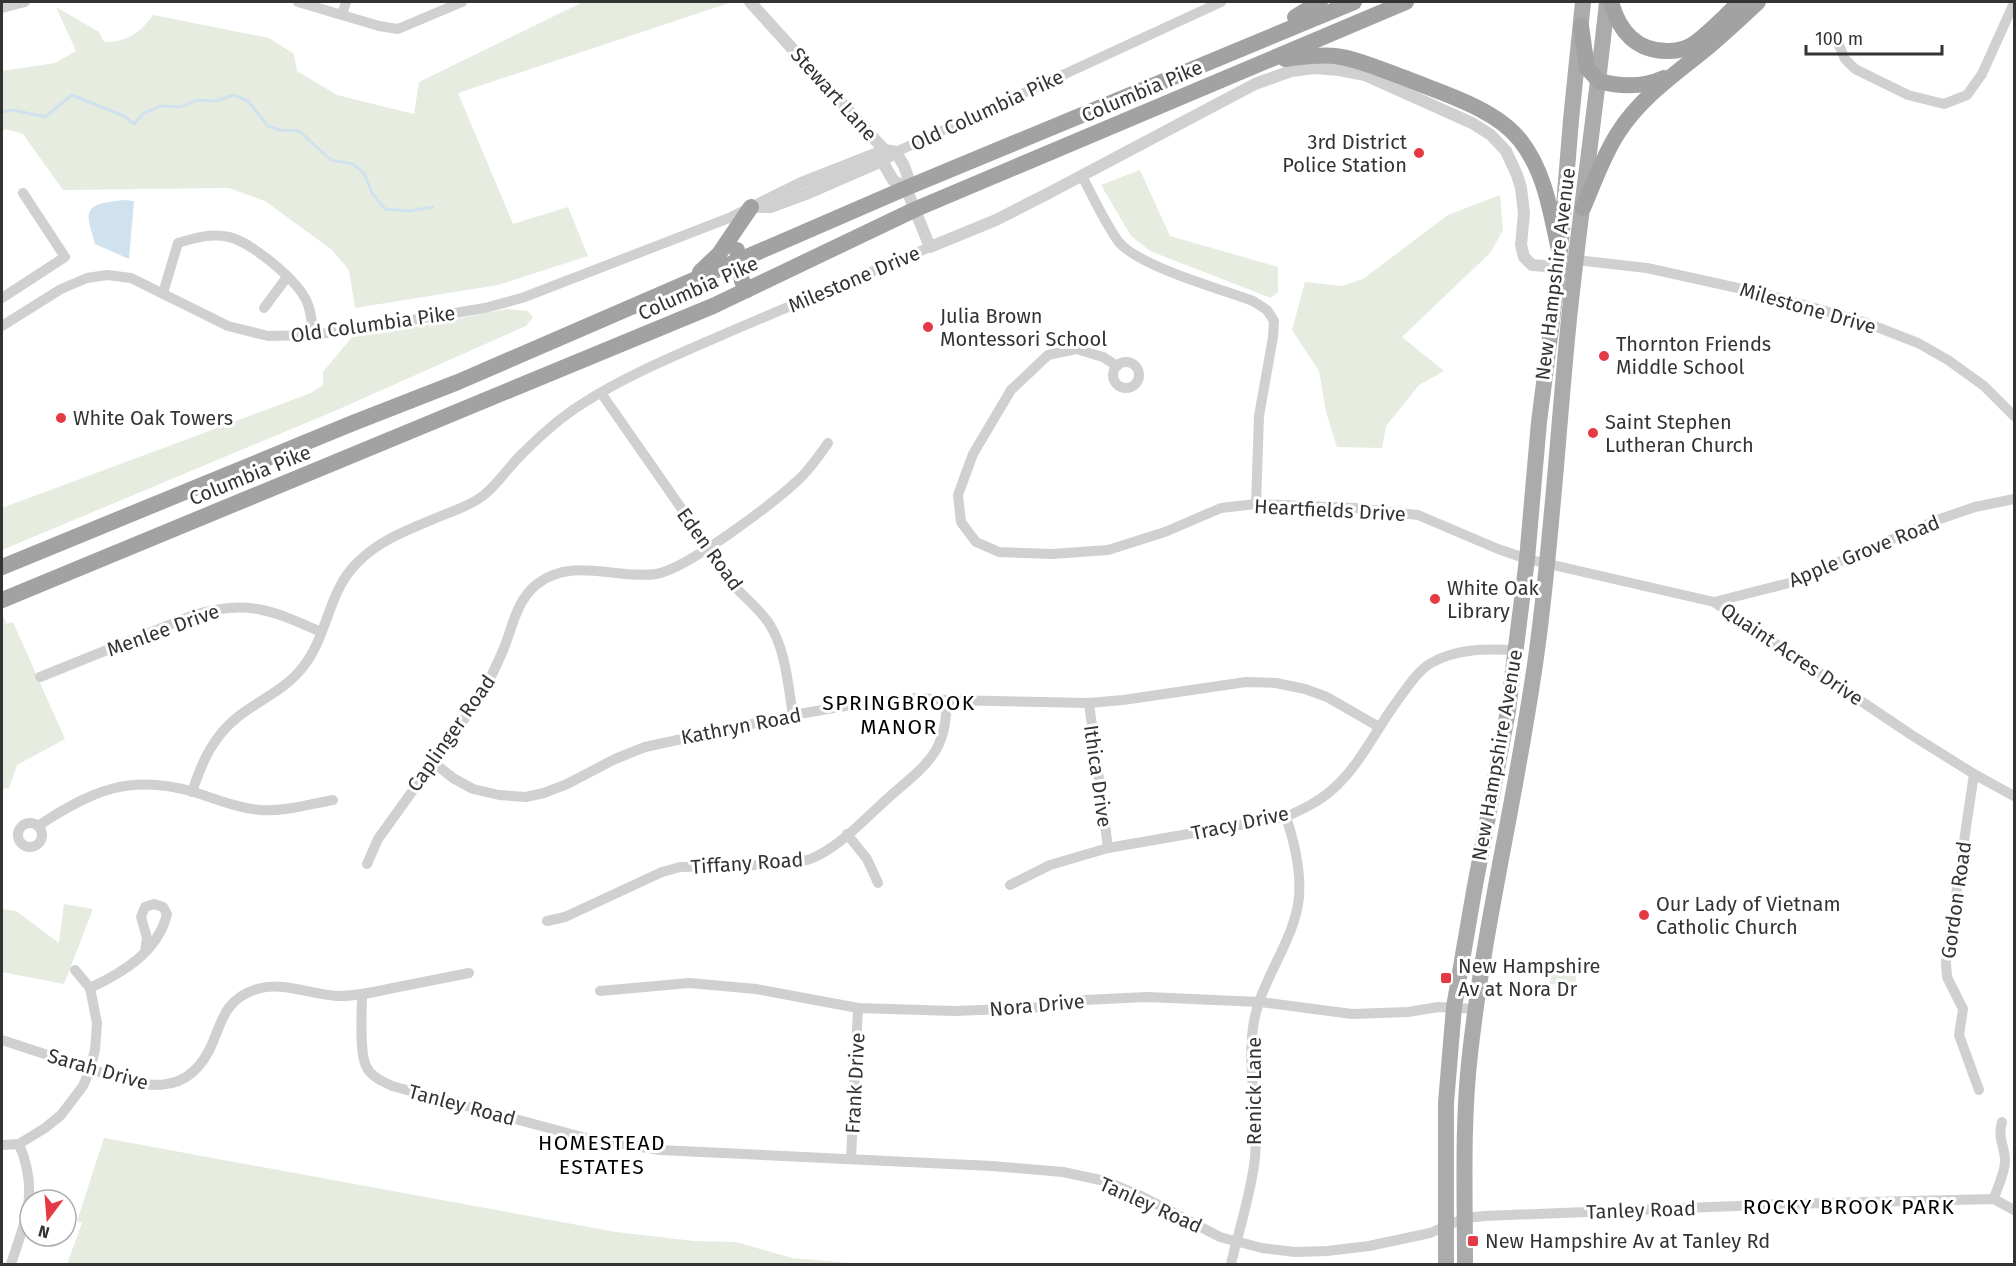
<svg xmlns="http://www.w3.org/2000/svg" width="2016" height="1266" font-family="'Fira Sans',sans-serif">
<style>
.green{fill:#e6ecdf}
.water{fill:#cfe2ee}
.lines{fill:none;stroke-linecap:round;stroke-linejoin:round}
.stream{stroke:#cfe2ee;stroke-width:3}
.minor{stroke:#d0d0d0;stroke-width:10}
.tertiary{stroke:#d0d0d0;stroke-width:12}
.primary{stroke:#ababab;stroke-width:16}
.trunk{stroke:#a2a2a2;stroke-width:16}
.poi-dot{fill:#e63946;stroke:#fff;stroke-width:2}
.labels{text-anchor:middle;stroke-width:6;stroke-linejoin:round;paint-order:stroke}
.street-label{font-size:20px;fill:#333;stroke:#fff}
.poi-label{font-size:20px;fill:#333;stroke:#fff;text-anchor:start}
.neighbourhood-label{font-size:21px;letter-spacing:1.5px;fill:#000;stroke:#fff}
</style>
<rect width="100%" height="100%" fill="#fff"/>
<!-- green -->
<g class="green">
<path d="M583 2 729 3 458 93 513 224 568 207 588 256 498 285 355 308 349 270 332 250 265 201 229 188 63 190 23 134 6 129 2 131V71L55 63 76 51 56 7 99 32 104 42C127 42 139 34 153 15L269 38 294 54 297 71 337 95 414 114 419 82Z"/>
<path d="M1140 170 1170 236 1278 267V292L1271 298 1150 251 1131 236 1101 185Z"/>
<path d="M1500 195 1503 230 1491 252 1402 337 1444 371 1419 385 1386 426 1382 448 1337 447 1326 412 1319 371 1292 330 1305 282 1342 286 1363 279 1448 215Z"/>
<path d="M506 309 528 311 533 317 526 326 337 410 2 550V508L311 393 323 385V372L352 337 390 332Z"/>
<path d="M2 616H3L7 624 13 622 65 739 17 765 9 788 2 789Z"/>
<path d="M64 904 93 909 64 984 2 972V909L16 911 59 943Z"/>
<path d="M1551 972 1576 976 1575 987 1550 984Z"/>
<path d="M104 1138 616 1232 694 1241 736 1242 792 1258 863 1264H67L82 1223 77 1221Z"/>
</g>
<!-- water -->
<path class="water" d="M123 200 134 201 129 259 95 244C84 208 84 205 123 200Z"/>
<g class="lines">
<!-- stream -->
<path class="stream" d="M2 112 13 110 45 117 72 95 124 116 134 124 144 113 160 106 181 107 197 100 216 101 234 95 248 101 268 126 280 130 299 131 331 160 353 164 364 173 372 193 385 209 409 211 433 207"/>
<!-- minor -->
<g class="minor">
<path d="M298 2 379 26 398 29 462 2"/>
<path d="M2 8 25 2"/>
<path d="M342 15 346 2"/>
<path d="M1838 43 1845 59 1855 69 1908 95 1944 104 1967 95 1982 74 2014 3"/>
<path d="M896 152 1221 2"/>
<path d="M1082 176C1093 197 1104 221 1118 241 1137 266 1221 289 1253 301L1267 310 1274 321 1273 337 1259 416 1256 504"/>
<path d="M1576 260 1647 268 1765 294 1864 322 1918 343 1948 360 1984 386 2014 416"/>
<path d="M163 293 178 243C194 238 211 233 229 237 251 242 294 278 305 298 311 308 312 323 313 335"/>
<path d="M2 298 65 257 23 193"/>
<path d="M264 308 287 277"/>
<path d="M2 326 61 289 87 278 107 275 131 278 228 326 268 336 313 335 370 327 485 308 522 298 729 218 747 209"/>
<circle cx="1126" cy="375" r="13"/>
<path d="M1117 366 1103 357 1076 349 1048 355 1011 390 973 454 958 495 961 522 976 542 999 552 1052 554 1108 550 1165 532 1221 508 1256 504 1355 508 1418 515 1498 549 1527 559 1714 602 1910 734 1974 774 2014 796"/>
<path d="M601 393 739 591C750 602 762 612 770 625 786 651 788 686 793 715"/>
<path d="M1714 602 1789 583 1937 520 1975 507 2014 499"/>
<path d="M40 677 194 615C247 599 272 610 321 632"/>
<path d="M1089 703 1108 848"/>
<path d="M434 763 453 778 473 789 499 795 526 797 544 793 567 784 615 759 645 747 793 715 851 705 916 698 947 700 1089 703 1123 700 1246 682 1276 683 1305 689 1327 697 1379 727"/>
<path d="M1974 774 1946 962 1947 977 1963 1009 1959 1035 1979 1090"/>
<path d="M192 792C202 762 213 736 239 716 261 699 286 689 303 667 328 636 328 590 358 562 381 539 412 528 441 516 455 510 472 505 484 495 499 483 509 466 523 453 540 436 561 417 582 404 630 373 684 352 736 329 801 302 865 274 930 247"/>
<circle cx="30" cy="835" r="12"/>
<path d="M38 826C91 791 130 773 194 792 216 799 237 808 260 810 284 812 310 804 333 800"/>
<path d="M847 834 867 859 878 883"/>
<path d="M367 864 378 839 480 697C489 681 497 665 504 648 513 625 517 600 537 584 573 556 616 580 656 574 687 569 772 504 796 482 809 471 818 457 828 443"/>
<path d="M1010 885 1050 865 1108 848 1286 817C1303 809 1320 801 1333 789 1359 766 1375 732 1395 704 1405 691 1416 672 1431 663 1458 648 1486 649 1515 650"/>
<path d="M547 921 565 917 662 872 680 867 788 864C799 862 809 861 819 855 844 842 866 818 887 799 903 784 924 770 936 750 945 734 946 718 947 700"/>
<path d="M90 988C122 973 158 952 167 914L163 907 154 904 145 907 141 917 147 938 145 951"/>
<path d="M600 991 689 983 756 989 858 1008 954 1011 1032 1008 1084 1000 1147 997 1260 1002 1352 1014 1408 1012 1438 1007 1476 1009"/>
<path d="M362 994C362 1012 359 1051 366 1066 371 1077 382 1081 392 1086L586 1138 660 1150 992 1166 1063 1172 1105 1181 1139 1195 1220 1237 1262 1248 1295 1252 1327 1251 1369 1246 1430 1233 1465 1218 1485 1216 1786 1204 1994 1199 2014 1210"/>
<path d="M2 1040C29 1049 57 1058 84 1067 134 1083 186 1107 213 1042 223 1016 228 998 257 989 283 981 312 995 338 996 357 996 375 992 393 988 418 983 443 978 469 973"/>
<path d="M2 1145 19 1144 45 1128 61 1115 83 1086 90 1069 95 1050 97 1023 90 988 75 970"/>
<path d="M851 1159 858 1008"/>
<path d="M1994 1199C1997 1187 2005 1174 2005 1161 2005 1146 1997 1138 2002 1122"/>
<path d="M11 1264C26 1218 39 1192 19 1144"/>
<path d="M1231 1264C1239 1229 1251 1194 1255 1158 1259 1112 1246 1066 1254 1021 1262 978 1295 940 1299 897 1301 871 1294 841 1286 817"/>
</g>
<!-- tertiary -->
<g class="tertiary">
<path d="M750 2 879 144 885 150 896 152 904 166 908 177 906 188 930 247 996 220 1047 194 1255 84 1291 71 1315 68 1339 70 1365 75 1472 123 1491 135 1506 151 1517 175 1521 188 1524 213 1521 245 1524 257 1532 265 1559 267"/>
<path d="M882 161 893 180 906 188"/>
<path d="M755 206 801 183 885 150"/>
<path d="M751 207H771L806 194 882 161 896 152"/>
</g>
<!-- primary -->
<g class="primary">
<path d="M1446 1264V1103L1454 1007 1474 891 1508 711 1527 559 1539 422 1559 267 1571 120 1583 2"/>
<path d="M1465 1264C1465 1195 1462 1123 1470 1054 1485 918 1519 785 1537 650 1552 540 1558 429 1569 319 1580 213 1596 108 1607 2"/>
</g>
<!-- trunk -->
<g class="trunk">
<path d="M1611 2C1619 31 1636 52 1669 51 1678 51 1688 48 1695 43 1711 31 1726 15 1740 2"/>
<path d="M1295 17 1320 2"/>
<path d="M1581 26 1587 68 1599 81C1621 87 1644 87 1664 78"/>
<path d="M1285 59C1302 57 1319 54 1335 56 1359 59 1382 70 1405 78 1441 93 1495 108 1520 140 1546 173 1551 215 1560 255"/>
<path d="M1583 208C1594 183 1603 156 1618 133 1640 98 1675 74 1707 48 1725 33 1742 17 1758 2"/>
<path d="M737 250 742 281 747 290"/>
<path d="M700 272 719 254 751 207"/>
<path d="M2 567 353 423 458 382 906 188 1354 2"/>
<path d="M2 600 713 306 916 209 1406 2"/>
</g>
</g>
<!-- markers -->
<g class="poi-dot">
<circle cx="1419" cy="153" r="6"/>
<circle cx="928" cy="327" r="6"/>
<circle cx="1604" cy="356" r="6"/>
<circle cx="61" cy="418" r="6"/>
<circle cx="1593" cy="433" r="6"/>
<circle cx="1435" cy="599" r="6"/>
<circle cx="1644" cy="915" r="6"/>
<rect x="1440" y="972" width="12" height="12" rx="3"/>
<rect x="1467" y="1235" width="12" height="12" rx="3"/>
</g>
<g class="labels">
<!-- street labels -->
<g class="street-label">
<text transform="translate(1142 91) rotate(-23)" y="7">Columbia Pike</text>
<text transform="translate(834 94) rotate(48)" y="7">Stewart Lane</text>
<text transform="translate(987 110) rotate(-25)" y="7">Old Columbia Pike</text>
<text transform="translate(1555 274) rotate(-83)" y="7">New Hampshire Avenue</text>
<text transform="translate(854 279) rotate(-23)" y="7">Milestone Drive</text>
<text transform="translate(698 288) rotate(-24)" y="7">Columbia Pike</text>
<text transform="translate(1808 308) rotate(16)" y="7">Milestone Drive</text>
<text transform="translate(373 324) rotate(-8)" y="7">Old Columbia Pike</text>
<text transform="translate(250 475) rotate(-22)" y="7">Columbia Pike</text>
<text transform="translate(1330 510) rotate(3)" y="7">Heartfields Drive</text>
<text transform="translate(710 549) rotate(54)" y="7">Eden Road</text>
<text transform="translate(1864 551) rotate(-22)" y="7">Apple Grove Road</text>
<text transform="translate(163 630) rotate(-20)" y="7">Menlee Drive</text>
<text transform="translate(1792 654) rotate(34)" y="7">Quaint Acres Drive</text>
<text transform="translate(741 726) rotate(-11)" y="7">Kathryn Road</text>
<text transform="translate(451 733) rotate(-55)" y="7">Caplinger Road</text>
<text transform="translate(1497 755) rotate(-80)" y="7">New Hampshire Avenue</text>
<text transform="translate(1098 776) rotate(82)" y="7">Ithica Drive</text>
<text transform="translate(1240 823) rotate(-12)" y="7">Tracy Drive</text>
<text transform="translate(747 863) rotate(-4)" y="7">Tiffany Road</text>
<text transform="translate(1956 900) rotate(-82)" y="7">Gordon Road</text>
<text transform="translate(1037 1005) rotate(-5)" y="7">Nora Drive</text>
<text transform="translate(98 1069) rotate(16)" y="7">Sarah Drive</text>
<text transform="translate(855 1083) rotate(-87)" y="7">Frank Drive</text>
<text transform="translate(1254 1091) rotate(-90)" y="7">Renick Lane</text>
<text transform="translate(462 1105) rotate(15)" y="7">Tanley Road</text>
<text transform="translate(1151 1205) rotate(24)" y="7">Tanley Road</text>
<text transform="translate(1641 1210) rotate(-2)" y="7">Tanley Road</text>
</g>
<!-- poi labels -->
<g class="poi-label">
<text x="1407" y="149" text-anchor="end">3rd District<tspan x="1407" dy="23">Police Station</tspan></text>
<text x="940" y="323">Julia Brown<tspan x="940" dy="23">Montessori School</tspan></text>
<text x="1616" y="351">Thornton Friends<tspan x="1616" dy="23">Middle School</tspan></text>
<text x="73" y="425">White Oak Towers</text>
<text x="1605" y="429">Saint Stephen<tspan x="1605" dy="23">Lutheran Church</tspan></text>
<text x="1447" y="595">White Oak<tspan x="1447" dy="23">Library</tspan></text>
<text x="1656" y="911">Our Lady of Vietnam<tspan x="1656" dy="23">Catholic Church</tspan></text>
<text x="1458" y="973">New Hampshire<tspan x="1458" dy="23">Av at Nora Dr</tspan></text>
<text x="1485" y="1248">New Hampshire Av at Tanley Rd</text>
</g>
<!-- neighbourhood labels -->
<g class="neighbourhood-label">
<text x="899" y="710">SPRINGBROOK<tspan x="899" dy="24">MANOR</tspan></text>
<text x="602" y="1150">HOMESTEAD<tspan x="602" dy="24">ESTATES</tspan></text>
<text x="1849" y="1214">ROCKY BROOK PARK</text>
</g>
</g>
<!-- border -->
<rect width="2016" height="1266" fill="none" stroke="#333333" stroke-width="6"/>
<!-- north arrow -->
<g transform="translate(48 1218) rotate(196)"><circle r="28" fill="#ffffff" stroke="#adadad" stroke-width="1.5"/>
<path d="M0-4.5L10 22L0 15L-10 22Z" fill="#e63946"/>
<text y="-9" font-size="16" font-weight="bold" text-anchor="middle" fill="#333333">N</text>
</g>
<!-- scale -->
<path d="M1806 45v9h136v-9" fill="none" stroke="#333333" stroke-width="3"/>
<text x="1815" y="45" font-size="18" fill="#333333" stroke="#ffffff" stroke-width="4.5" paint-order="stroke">100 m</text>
</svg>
